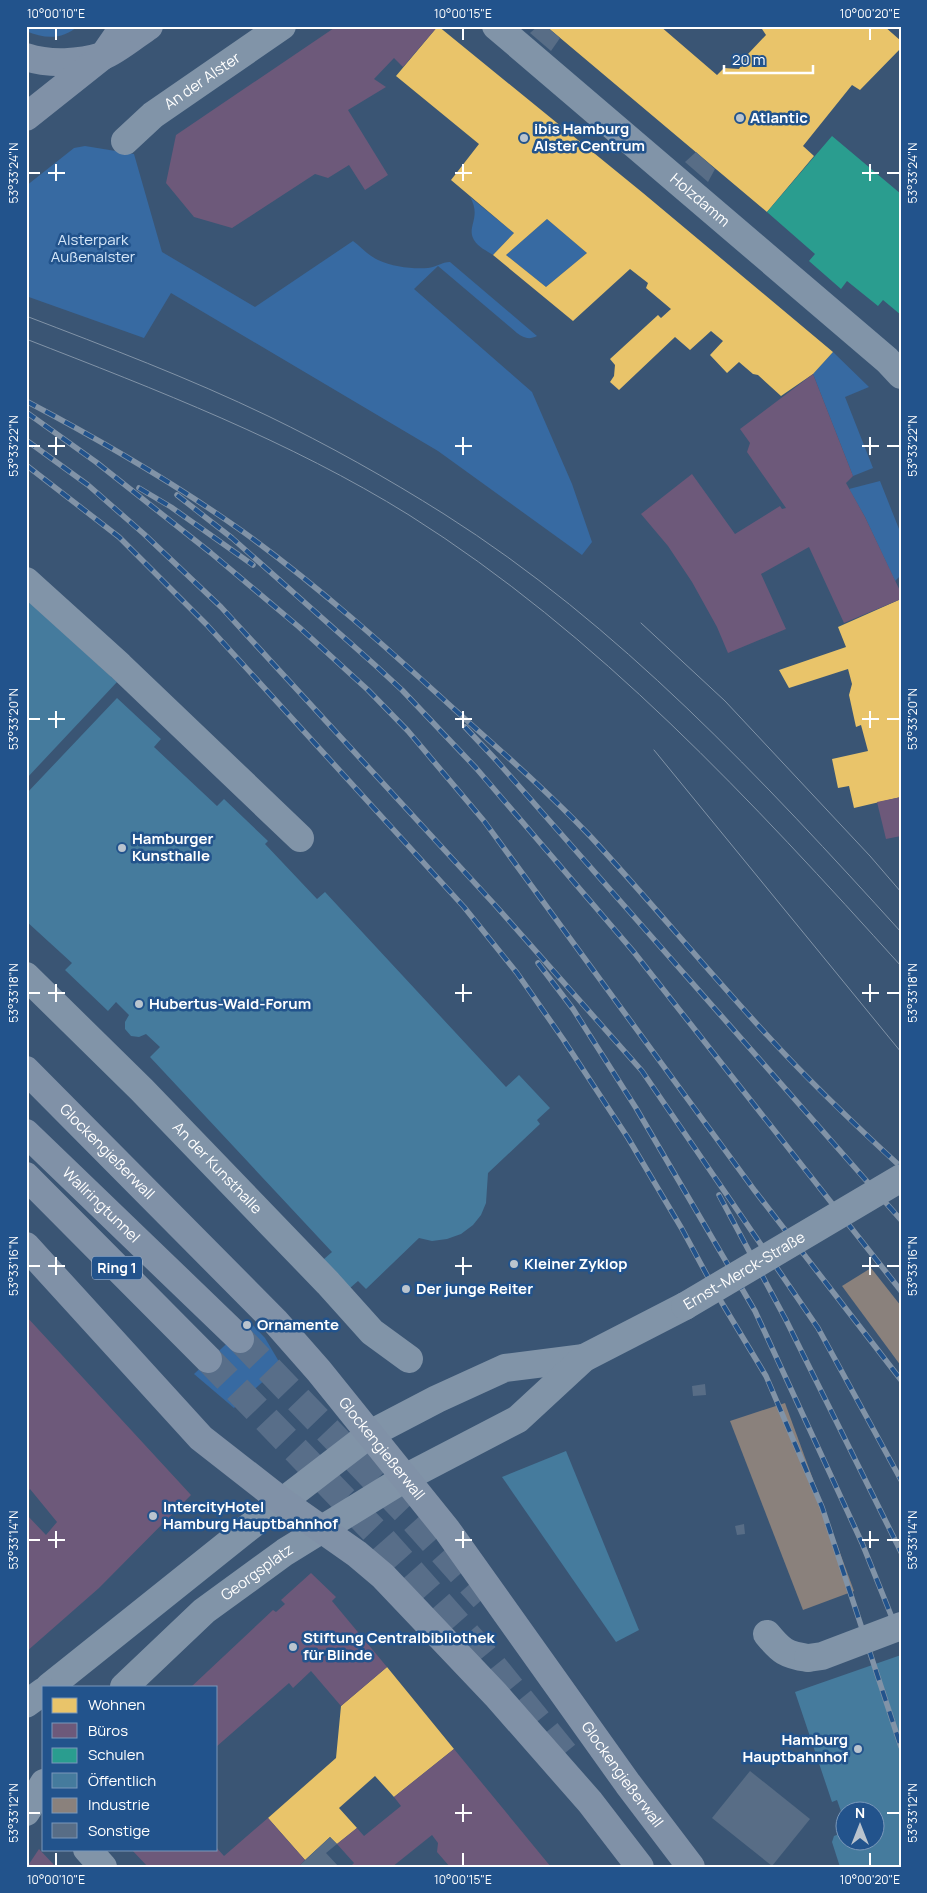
<svg xmlns="http://www.w3.org/2000/svg" width="927" height="1893" font-family="Manrope,sans-serif">
<style>
.green{fill:#376aa2}
.homes{fill:#e9c46a;fill-rule:evenodd}
.offices{fill:#6d597a}
.schools{fill:#2a9d8f}
.public{fill:#457b9d}
.industry{fill:#8a817c}
.building{fill:#586d86}
.lines{fill:none;stroke-linecap:round;stroke-linejoin:round}
.major-tunnel{stroke:#586e89;stroke-width:28;stroke-dasharray:28 14;stroke-linecap:butt}
.minor{stroke:#8194a8;stroke-width:28}
.major{stroke:#8091a7;stroke-width:28}
.tram{stroke:#8193a7;stroke-width:1}
.rail-casing{stroke:#8193a7;stroke-width:5.5}
.rail{stroke:#22538c;stroke-width:4;stroke-dasharray:11;stroke-linecap:butt}
.minor-bridge{stroke:#8194a8;stroke-width:28}
.ticks{fill:none;stroke:#fff;stroke-width:2}
.poi-dot{fill:#bac4ce;stroke:#22538c;stroke-width:2}
.labels{text-anchor:middle;stroke-width:5;stroke-linejoin:round;paint-order:stroke}
.shield{fill:#22538c;stroke:#bdcbdc;stroke-width:1}
.shield-label{font-size:14px;font-weight:bold;fill:#fff}
.street-label{font-size:15px;fill:#fff;stroke:#22538c}
.poi-label{font-size:15px;font-weight:bold;fill:#fff;stroke:#22538c;text-anchor:start}
.park-label{font-size:15px;fill:#d4e6f8;stroke:#22538c}
.neatline{fill:none;stroke:#fff;stroke-width:2}
.ticks-label{font-size:12px;text-anchor:middle;fill:#fff}
</style>
<rect width="100%" height="100%" fill="#3a5574"/>
<!-- green -->
<g class="green">
<path d="M26 26H78C62 40 45 39 26 31Z"/>
<path d="M85 146 134 154 162 252 255 307 353 241C361 247 369 256 378 260 393 267 412 269 428 268 436 267 442 262 450 262L537 336C529 340 524 338 517 333L438 266 414 289 532 392 572 484 592 542 582 555 438 451 171 293 144 338 26 296V186L74 148Z"/>
<path d="M470 197 514 233 493 255C487 251 478 247 474 240 466 227 482 217 470 197Z"/>
<path d="M547 219 587 253 546 287 506 255Z"/>
<path d="M833 352 869 387 845 397 873 468 853 476 813 374Z"/>
<path d="M880 481 901 534V575L895 581 865 517 849 489Z"/>
<path d="M250 1322 265 1338 281 1365 234 1408 194 1374Z"/>
</g>
<!-- homes -->
<g class="homes">
<path d="M438 26 643 193 833 352 813 374 781 396 758 375 753 374 739 362 727 373 710 355 723 341 711 331 690 350 675 337 619 390 610 382 614 376 615 365 610 359 658 315 661 318 671 309 646 288 648 283 630 269 573 321 493 255 514 233 451 180 479 144 396 76ZM547 219 587 253 546 287 506 255Z"/>
<path d="M546 26H660L717 75 724 68 739 69 748 54 766 35 762 29V26H884L901 41V48L860 90 852 85 803 146 814 156 767 212Z"/>
<path d="M901 599V797L854 808 849 786 838 788 832 759 868 751 861 725 856 727 849 695 852 684 848 669 789 688 779 670 846 647 838 627Z"/>
<path d="M387 1667 454 1749 394 1797 375 1776 339 1808 357 1828 337 1844 330 1837 305 1860 268 1818 336 1758 341 1706Z"/>
</g>
<!-- offices -->
<g class="offices">
<path d="M337 26H438L403 67 394 58 374 79 386 87 348 110 388 175 365 190 349 165 328 178 315 174 232 228 194 217 166 183 176 135Z"/>
<path d="M813 374 853 476 846 483 865 517 901 593V599L844 623 809 547 761 574 786 629 728 653 717 627 692 582 668 546 641 514 692 474 735 534 780 506 782 509 786 508 747 452 750 443 740 429Z"/>
<path d="M901 797V836L886 839 877 802Z"/>
<path d="M26 1316 191 1495 99 1588 26 1652V1514L46 1535 57 1522 30 1489 28 1492 26 1490Z"/>
<path d="M311 1573 336 1597 332 1601 387 1667 341 1706 311 1671 293 1688 289 1683 216 1747V1687H191L273 1610 276 1612 285 1604 281 1600Z"/>
<path d="M454 1749 551 1867H450L437 1852 438 1843 432 1835 392 1867H350L354 1863 337 1844 357 1828 364 1836 401 1806 394 1797Z"/>
<path d="M268 1818 305 1860 298 1867H148L131 1849H216V1847L224 1856Z"/>
<path d="M39 1849 56 1867H27Z"/>
</g>
<!-- schools -->
<path class="schools" d="M832 136 901 194V315L883 300 878 306 847 281 841 289 809 261 815 254 767 212Z"/>
<!-- public -->
<g class="public">
<path d="M26 599 117 682 26 779Z"/>
<path d="M117 698 161 739 154 747 217 806 224 799 268 841 265 844 317 899 325 892 506 1087 519 1075 550 1108 537 1120 540 1124 488 1173 486 1203 481 1215 473 1225 461 1234 447 1239 432 1241 419 1238 366 1289 358 1281 342 1295 316 1266 332 1252 150 1057 160 1047 146 1034 139 1037 131 1036 125 1029V1022L129 1015 116 1002 108 1011 65 970 72 963 26 921V794Z"/>
<path d="M566 1451 639 1630 616 1642 502 1477Z"/>
<path d="M901 1655V1867H840L832 1842 834 1836 844 1832V1840H874V1810H844V1820L837 1800 832 1802 795 1692Z"/>
</g>
<!-- industry -->
<g class="industry">
<path d="M871 1268 901 1306V1366L842 1286Z"/>
<path d="M785 1403 854 1591 803 1610 730 1421Z"/>
</g>
<!-- building -->
<g class="building">
<path d="M538 26H546L560 38 551 51 530 33Z"/>
<path d="M696 152 715 169 708 182 685 162Z"/>
<path d="M705 1384 706 1395 693 1396 692 1386Z"/>
<path d="M744 1524 745 1534 737 1535 735 1526Z"/>
<path d="M750 1771 810 1819 772 1866 712 1818Z"/>
<path d="M330 1837 337 1844 326 1853 339 1867H298Z"/>
</g>
<g class="lines">
<!-- major-tunnel -->
<g class="major-tunnel">
<path d="M240 1339 414 1520 484 1598"/>
<path d="M208 1359 383 1540 475 1644 567 1757"/>
</g>
<!-- minor -->
<g class="minor">
<path id="s1" d="M496 26 887 360 901 375"/>
<path id="s2" d="M125 141 153 115 282 26"/>
<path d="M26 581 120 666 300 838"/>
<path id="s3" d="M26 976 142 1090 328 1283 372 1332 409 1359"/>
<path d="M767 1634C781 1651 786 1655 808 1658"/>
<path d="M49 1687 244 1531 370 1434 437 1399 505 1368 584 1358"/>
<path id="s4" d="M124 1687 204 1611 285 1552 405 1478 518 1419 584 1358 685 1306"/>
<path d="M26 1704 44 1691"/>
<path d="M26 1812 44 1783"/>
<path d="M87 1849 103 1867"/>
</g>
<!-- major -->
<g class="major">
<path d="M26 57C50 65 80 63 103 56 115 52 137 34 149 26"/>
<path d="M26 117 104 55 124 26"/>
<path id="s5" d="M26 1070 275 1321 319 1371 447 1530 628 1784 691 1867"/>
<path id="s6" d="M26 1133 240 1339"/>
<path d="M26 1176 208 1359"/>
<path d="M26 1246 201 1438 283 1502 357 1554 383 1576 496 1695 590 1802 640 1867"/>
</g>
<!-- tram -->
<g class="tram">
<path d="M26 316C107 347 189 378 268 416 328 445 387 478 444 514 618 624 763 780 901 932"/>
<path d="M26 339C157 390 290 441 409 515 598 634 752 801 901 966"/>
<path d="M641 623 725 701 870 856 901 892"/>
<path d="M654 750 901 1052"/>
</g>
<defs>
<g id="rail">
<path d="M26 401C100 440 174 483 242 531 317 585 386 647 454 709 500 750 548 792 591 837 651 902 707 970 767 1035 809 1081 854 1124 901 1167"/>
<path d="M26 412 96 462 211 553 299 627 368 690 408 731 484 821 755 1191 901 1380"/>
<path d="M26 440 88 485 144 534 221 607 495 905 642 1071 818 1328 901 1480"/>
<path d="M26 465 119 537 207 625 464 907 517 973 563 1039 628 1138 682 1229 722 1303 766 1376 822 1507 901 1747"/>
<path d="M139 488 171 507 253 565"/>
<path d="M177 495 232 538 375 665 402 690 476 768 633 951 901 1291"/>
<path d="M465 727 496 760 901 1220"/>
<path d="M538 963 573 1009 636 1108 755 1311 862 1543 901 1640"/>
<path d="M719 1195 786 1320 901 1552"/>
</g>
</defs>
<!-- rail casing -->
<use href="#rail" class="rail-casing"/>
<!-- rail -->
<use href="#rail" class="rail"/>
<!-- minor-bridge -->
<g class="minor-bridge">
<path id="s7" d="M685 1306 901 1178"/>
<path d="M808 1658 822 1656 901 1626"/>
</g>
</g>
<!-- ticks -->
<path class="ticks" d="M56 28V40M463 28V40M870 28V40M56 164V181M463 164V181M870 164V181M28 173H40M48 173H65M455 173H472M862 173H879M887 173H900M56 437V455M463 437V455M870 437V455M28 446H40M48 446H65M455 446H472M862 446H879M887 446H900M56 711V728M463 711V728M870 711V728M28 719H40M48 719H65M455 719H472M862 719H879M887 719H900M56 984V1002M463 984V1002M870 984V1002M28 993H40M48 993H65M455 993H472M862 993H879M887 993H900M56 1257V1275M463 1257V1275M870 1257V1275M28 1266H40M48 1266H65M455 1266H472M862 1266H879M887 1266H900M56 1531V1548M463 1531V1548M870 1531V1548M28 1540H40M48 1540H65M455 1540H472M862 1540H879M887 1540H900M463 1804V1822M28 1813H40M455 1813H472M887 1813H900M56 1853V1866M463 1853V1866M870 1853V1866"/>
<!-- markers -->
<g class="poi-dot">
<circle cx="740" cy="118" r="5"/>
<circle cx="524" cy="138" r="5"/>
<circle cx="122" cy="848" r="5"/>
<circle cx="139" cy="1004" r="5"/>
<circle cx="514" cy="1264" r="5"/>
<circle cx="406" cy="1289" r="5"/>
<circle cx="247" cy="1325" r="5"/>
<circle cx="153" cy="1516" r="5"/>
<circle cx="293" cy="1647" r="5"/>
<circle cx="858" cy="1749" r="5"/>
</g>
<g class="labels">
<!-- shield labels -->
<rect class="shield" x="92" y="1256.5" width="50" height="23" rx="4"/>
<g class="shield-label">
<text x="117" y="1273">Ring 1</text>
</g>
<!-- street labels -->
<g class="street-label">
<text dy="5" stroke="none"><textPath href="#s2" startOffset="98">An der Alster</textPath></text>
<text dy="5" stroke="none"><textPath href="#s1" startOffset="268">Holzdamm</textPath></text>
<text dy="5" stroke="none"><textPath href="#s5" startOffset="115">Glockengießerwall</textPath></text>
<text dy="5" stroke="none"><textPath href="#s3" startOffset="271">An der Kunsthalle</textPath></text>
<text dy="5" stroke="none"><textPath href="#s6" startOffset="104">Wallringtunnel</textPath></text>
<text dy="5" stroke="none"><textPath href="#s7" startOffset="69">Ernst-Merck-Straße</textPath></text>
<text dy="5" stroke="none"><textPath href="#s5" startOffset="520">Glockengießerwall</textPath></text>
<text dy="5" stroke="none"><textPath href="#s4" startOffset="176">Georgsplatz</textPath></text>
<text dy="5" stroke="none"><textPath href="#s5" startOffset="925">Glockengießerwall</textPath></text>
</g>
<!-- poi labels -->
<g class="poi-label">
<text x="750" y="123">Atlantic</text>
<text x="534" y="134">ibis Hamburg<tspan x="534" dy="17">Alster Centrum</tspan></text>
<text x="132" y="844">Hamburger<tspan x="132" dy="17">Kunsthalle</tspan></text>
<text x="149" y="1009">Hubertus-Wald-Forum</text>
<text x="524" y="1269">Kleiner Zyklop</text>
<text x="416" y="1294">Der junge Reiter</text>
<text x="257" y="1330">Ornamente</text>
<text x="163" y="1512">IntercityHotel<tspan x="163" dy="17">Hamburg Hauptbahnhof</tspan></text>
<text x="303" y="1643">Stiftung Centralbibliothek<tspan x="303" dy="17">für Blinde</tspan></text>
<text x="848" y="1745" text-anchor="end">Hamburg<tspan x="848" dy="17">Hauptbahnhof</tspan></text>
</g>
<!-- park labels -->
<g class="park-label">
<text x="93" y="245">Alsterpark<tspan x="93" dy="17">Außenalster</tspan></text>
</g>
</g>
<!-- border -->
<rect width="927" height="1893" fill="none" stroke="#22538c" stroke-width="55"/>
<!-- legend -->
<rect x="42" y="1686" width="175" height="165" fill="#22538c" stroke="#7a98ba"/>
<rect x="52" y="1698" width="25" height="15" fill="#e9c46a" stroke="#7a98ba"/>
<text x="88" y="1710" font-size="15" fill="#ffffff">Wohnen</text>
<rect x="52" y="1723" width="25" height="15" fill="#6d597a" stroke="#7a98ba"/>
<text x="88" y="1736" font-size="15" fill="#ffffff">Büros</text>
<rect x="52" y="1748" width="25" height="15" fill="#2a9d8f" stroke="#7a98ba"/>
<text x="88" y="1760" font-size="15" fill="#ffffff">Schulen</text>
<rect x="52" y="1773" width="25" height="15" fill="#457b9d" stroke="#7a98ba"/>
<text x="88" y="1786" font-size="15" fill="#ffffff">Öffentlich</text>
<rect x="52" y="1798" width="25" height="15" fill="#8a817c" stroke="#7a98ba"/>
<text x="88" y="1810" font-size="15" fill="#ffffff">Industrie</text>
<rect x="52" y="1823" width="25" height="15" fill="#586d86" stroke="#7a98ba"/>
<text x="88" y="1836" font-size="15" fill="#ffffff">Sonstige</text>
<!-- north arrow -->
<g transform="translate(860 1826)"><circle r="24" fill="#22538c" stroke="#7a98ba"/>
<path d="M0-4L9 19L0 12L-9 19Z" fill="#bac4ce"/>
<text y="-8" font-size="14" font-weight="bold" text-anchor="middle" fill="#ffffff">N</text>
</g>
<!-- scale -->
<path d="M724 65v8h89v-8" fill="none" stroke="#ffffff" stroke-width="2.5"/>
<text x="732" y="65" font-size="15" fill="#ffffff" stroke="#22538c" stroke-width="4" paint-order="stroke">20 m</text>
<rect x="28" y="28" width="872" height="1838" class="neatline"/>
<g class="ticks-label">
<text x="56" y="18">10°00'10"E</text>
<text x="463" y="18">10°00'15"E</text>
<text x="870" y="18">10°00'20"E</text>
<text transform="translate(14 173) rotate(-90)" y="4">53°33'24"N</text>
<text transform="translate(913 173) rotate(-90)" y="4">53°33'24"N</text>
<text transform="translate(14 446) rotate(-90)" y="4">53°33'22"N</text>
<text transform="translate(913 446) rotate(-90)" y="4">53°33'22"N</text>
<text transform="translate(14 719) rotate(-90)" y="4">53°33'20"N</text>
<text transform="translate(913 719) rotate(-90)" y="4">53°33'20"N</text>
<text transform="translate(14 993) rotate(-90)" y="4">53°33'18"N</text>
<text transform="translate(913 993) rotate(-90)" y="4">53°33'18"N</text>
<text transform="translate(14 1266) rotate(-90)" y="4">53°33'16"N</text>
<text transform="translate(913 1266) rotate(-90)" y="4">53°33'16"N</text>
<text transform="translate(14 1540) rotate(-90)" y="4">53°33'14"N</text>
<text transform="translate(913 1540) rotate(-90)" y="4">53°33'14"N</text>
<text transform="translate(14 1813) rotate(-90)" y="4">53°33'12"N</text>
<text transform="translate(913 1813) rotate(-90)" y="4">53°33'12"N</text>
<text x="56" y="1884">10°00'10"E</text>
<text x="463" y="1884">10°00'15"E</text>
<text x="870" y="1884">10°00'20"E</text>
</g>
</svg>
